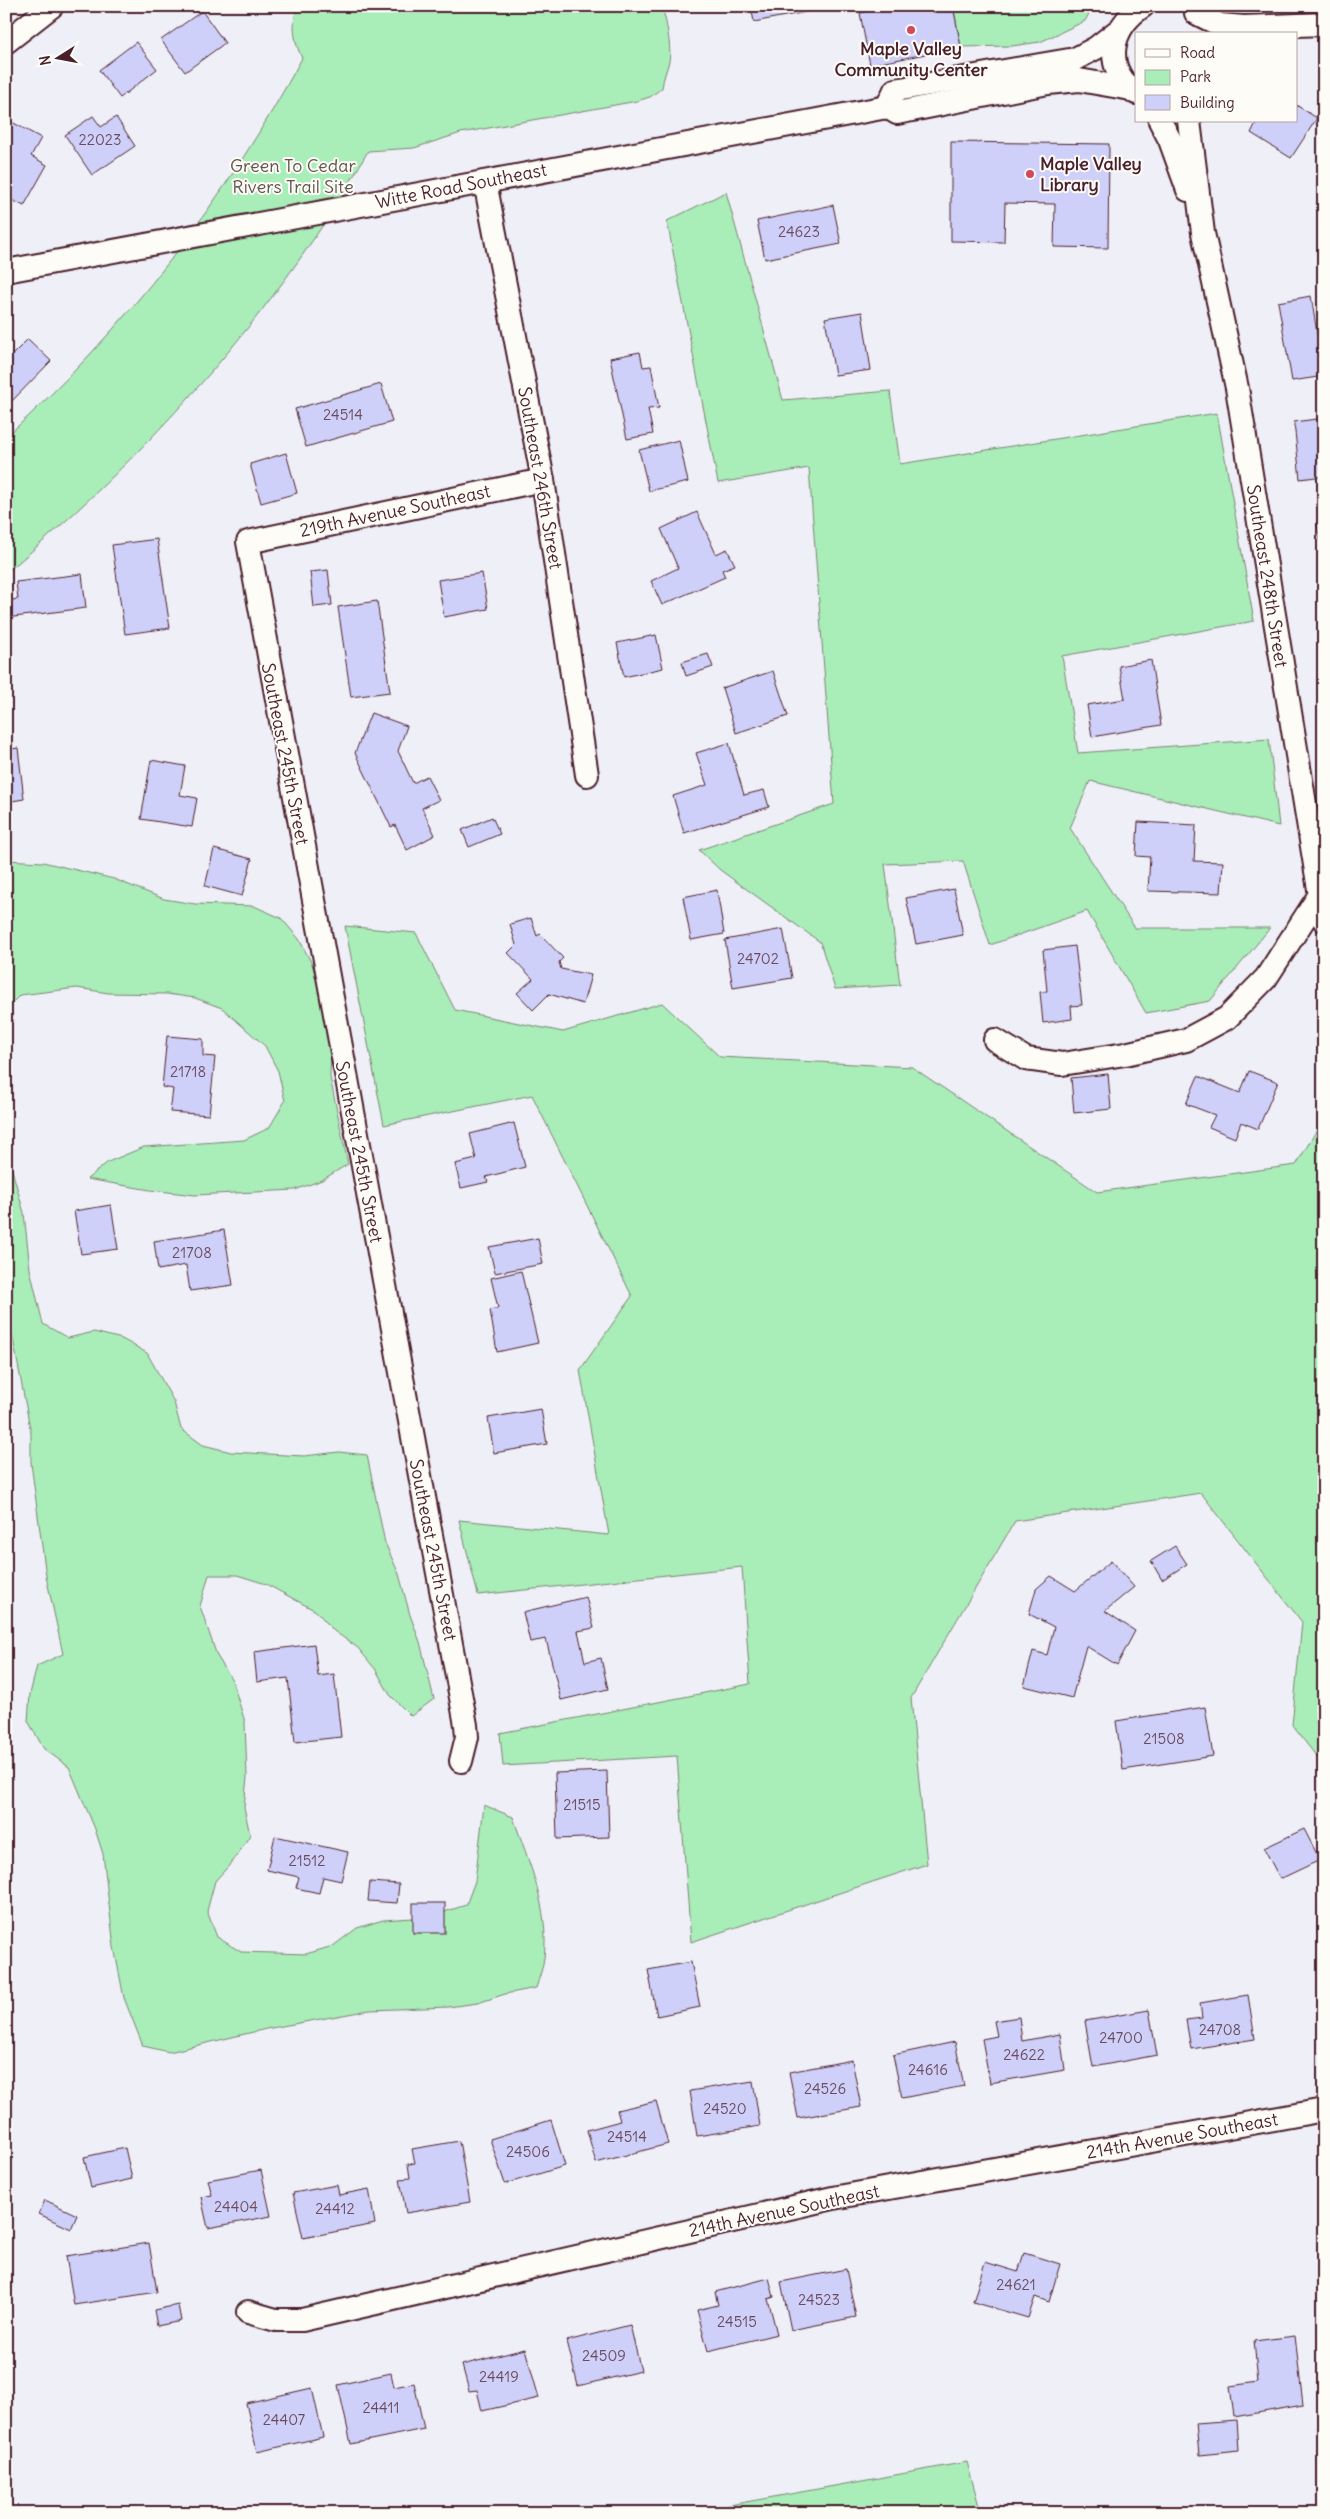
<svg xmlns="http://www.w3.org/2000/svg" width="1330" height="2519" font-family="Delius,sans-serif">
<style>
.green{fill:#a9edb9;stroke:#7a8672}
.building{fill:#cfd0f9;stroke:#4a1f2b}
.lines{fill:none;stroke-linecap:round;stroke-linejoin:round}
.minor-casing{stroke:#4a1f2b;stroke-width:26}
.minor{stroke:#fdfcf7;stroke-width:22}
.poi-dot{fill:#d1495b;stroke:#fdfcf7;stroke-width:2}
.labels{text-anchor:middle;stroke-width:4;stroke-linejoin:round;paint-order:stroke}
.number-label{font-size:15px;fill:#6b4b5e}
.poi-label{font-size:18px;font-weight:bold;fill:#4a1f2b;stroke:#fdfcf7}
.park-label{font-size:18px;fill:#62524e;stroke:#fdfcf7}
.street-label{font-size:18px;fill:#4a1f2b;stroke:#fdfcf7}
</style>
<rect width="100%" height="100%" fill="#efeff8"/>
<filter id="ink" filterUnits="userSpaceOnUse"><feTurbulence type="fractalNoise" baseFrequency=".02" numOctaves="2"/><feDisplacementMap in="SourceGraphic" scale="10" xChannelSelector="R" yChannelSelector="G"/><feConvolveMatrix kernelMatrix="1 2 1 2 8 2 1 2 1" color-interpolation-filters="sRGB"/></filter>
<g filter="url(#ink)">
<!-- green -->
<g class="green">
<path d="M298 6H661C666 16 672 50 669 61 667 70 663 78 662 88L650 97 637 101 461 133 414 148 368 151C280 309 144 458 6 573V437C126 329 226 199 302 58 294 42 291 23 298 6Z"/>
<path d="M953 6H1093L1085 21 1040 42 1012 46 961 47Z"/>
<path d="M726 192 783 400 890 391 900 464 1217 413 1254 621 1062 656 1078 753 1269 739 1279 826 1090 781 1070 828 1135 928H1270L1210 1001 1146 1013 1087 911 990 945 963 861 885 864 900 985 835 989 820 942 720 870 699 850 834 804 809 468 718 483 667 221Z"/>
<path d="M6 860 43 862 114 879 164 899 195 904 254 906 281 918 299 939 312 964 320 992 331 1047 330 1077 348 1164 322 1180 295 1190 195 1195 150 1190 87 1179 108 1162 144 1147 244 1140 269 1128 285 1101 278 1071 265 1046 222 1008 195 998 167 994 108 993 77 988 20 995 6 1009Z"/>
<path d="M345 926 416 933 455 1010 563 1032 662 1003 720 1057 912 1067 1097 1192 1296 1165 1324 1118V1766L1292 1725 1302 1622 1201 1493 1015 1521 911 1698 927 1864 691 1942 677 1756 503 1766 500 1733 750 1684 742 1567 478 1595 459 1520 609 1535 580 1370 632 1296 532 1095 384 1125Z"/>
<path d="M6 1113 9 1159 24 1213 30 1269 43 1324 68 1338 94 1332 122 1339 147 1353 174 1402 181 1429 203 1445 231 1452 304 1456 339 1452 367 1455 385 1543 399 1574 410 1615 420 1642 434 1699 411 1716 390 1695 376 1670 358 1648 334 1631 316 1611 266 1584 237 1575H209L200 1606 217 1656 232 1680 245 1722 247 1777 244 1807 250 1835 234 1860 215 1881 207 1911 217 1937 241 1952 306 1954 333 1946 357 1928 383 1920 413 1918 441 1913 466 1905 475 1881 484 1805 513 1817C529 1863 550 1909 544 1958 543 1968 539 1978 536 1988L505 1994 478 2003 448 2007 370 2010 266 2029 169 2052 143 2046 124 1998 114 1947 103 1854 95 1829 69 1767 44 1749 28 1721 30 1694 37 1666 63 1654 46 1576 31 1463V1433L6 1302Z"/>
<path d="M967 2462 981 2513H685Z"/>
</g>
<!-- building -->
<g class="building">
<path d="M751 6H816L817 10 754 22Z"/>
<path d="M867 6H953L961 47 870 65 860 13 868 11Z"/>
<path d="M202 11 225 43 185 72 161 40Z"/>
<path d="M136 42 157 69 120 98 99 70Z"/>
<path d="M1296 105 1317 118 1291 158 1251 133 1257 121H1296Z"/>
<path d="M93 116 101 127 116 117 135 146 92 175 65 135Z"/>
<path d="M10 121 41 138 31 156 47 165 24 206 6 197V128Z"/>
<path d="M951 142 1109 144 1108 248 1054 247 1055 204 1005 203 1004 242 951 241Z"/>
<path d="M833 205 841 244 765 259 757 221Z"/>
<path d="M1311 296 1324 376 1292 381 1278 302Z"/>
<path d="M862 312 871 370 835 375 825 318Z"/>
<path d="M28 339 51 361 10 403 6 399V361Z"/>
<path d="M640 352 643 367 651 366 659 408 648 409 653 434 627 439 610 358Z"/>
<path d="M381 384 392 422 306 447 295 409Z"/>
<path d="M1324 418V476L1300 479 1294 422Z"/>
<path d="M679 440 688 482 649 491 639 450Z"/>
<path d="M286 453 297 493 261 503 250 464Z"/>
<path d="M697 512 716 554 727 549 735 565 722 570 725 577 662 605 651 581 678 568 661 529Z"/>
<path d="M1324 523V564L1317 524Z"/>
<path d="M157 539 170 628 125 634 112 545Z"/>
<path d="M328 570 332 605 314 607 310 572Z"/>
<path d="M482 573 488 609 444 617 438 580Z"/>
<path d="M82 574 86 608 6 618V601L18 599 16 582Z"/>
<path d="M377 601 390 692 351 697 338 607Z"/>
<path d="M656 635 663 668 624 677 617 643Z"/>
<path d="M708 654 713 667 686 676 682 662Z"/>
<path d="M1151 660 1161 725 1092 737 1087 705 1125 699 1119 666Z"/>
<path d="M773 671 788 716 736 733 722 688Z"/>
<path d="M371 713 407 726 398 751 413 783 427 776 439 800 422 808 435 835 407 850 395 825 391 827 355 753Z"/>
<path d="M729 743 744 795 764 790 769 807 684 833 673 796 707 785 696 753Z"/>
<path d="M18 748 24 799 6 802V750Z"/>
<path d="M151 760 185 766 180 795 197 798 192 827 141 819Z"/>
<path d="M492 817 500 834 469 847 462 830Z"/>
<path d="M1138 822 1196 825 1194 861 1223 862 1221 893 1148 891 1150 857 1136 856Z"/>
<path d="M214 849 252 859 242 896 205 886Z"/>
<path d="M954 889 963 935 916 944 906 898Z"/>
<path d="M717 890 724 934 691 940 683 897Z"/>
<path d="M531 918 537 936 540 934 563 958 559 962 561 969 591 975 583 1004 549 994 533 1010 517 993 533 979 508 953 516 945 510 924Z"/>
<path d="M783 929 792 978 733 988 725 940Z"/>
<path d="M1075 946 1082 1005 1071 1006 1072 1019 1043 1023 1040 992 1047 991 1043 950Z"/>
<path d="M167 1036 203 1039V1056L215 1057 209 1115 170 1112 173 1089 162 1087Z"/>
<path d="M1249 1071 1278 1082 1258 1129 1241 1122 1235 1138 1209 1127 1215 1115 1186 1104 1198 1076 1240 1093Z"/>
<path d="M1108 1074 1111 1109 1074 1113 1071 1078Z"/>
<path d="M514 1123 525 1167 486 1177 488 1182 461 1188 455 1164 476 1159 470 1134Z"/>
<path d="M111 1205 118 1249 81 1254 74 1211Z"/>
<path d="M224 1230 233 1285 190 1291 186 1265 158 1270 154 1241Z"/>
<path d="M538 1238 543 1264 495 1273 489 1247Z"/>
<path d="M521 1271 538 1343 497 1352 490 1310 498 1308 491 1278Z"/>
<path d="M541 1409 547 1444 494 1453 488 1418Z"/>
<path d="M1175 1546 1187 1564 1162 1580 1151 1561Z"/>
<path d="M1111 1561 1134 1587 1105 1611 1135 1631 1117 1665 1086 1646 1072 1698 1024 1686 1033 1651 1047 1655 1054 1627 1029 1614 1036 1589 1051 1576 1075 1591Z"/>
<path d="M586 1597 594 1628 578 1631 585 1662 601 1658 608 1689 561 1700 546 1639 530 1642 523 1612Z"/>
<path d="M314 1644 318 1676 334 1674 341 1737 295 1742 288 1678 257 1682 254 1652Z"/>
<path d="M1205 1707 1213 1756 1123 1770 1116 1721Z"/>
<path d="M607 1771 609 1837 557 1839 555 1773Z"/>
<path d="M1304 1829 1320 1860 1280 1879 1264 1848Z"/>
<path d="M275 1836 348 1852 341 1881 323 1877 319 1893 296 1888 299 1877 267 1870Z"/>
<path d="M370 1882 399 1884 397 1903 368 1901Z"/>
<rect x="413" y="1903" width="32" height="30"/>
<path d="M691 1962 700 2007 657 2016 648 1970Z"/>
<path d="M1248 1995 1255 2039 1191 2049 1186 2020 1202 2018 1200 2003Z"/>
<path d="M1149 2010 1157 2055 1093 2067 1085 2021Z"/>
<path d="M1019 2017 1022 2041 1060 2034 1065 2070 990 2083 982 2039 997 2036 994 2021Z"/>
<path d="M955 2042 964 2086 902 2098 893 2055Z"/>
<path d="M852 2060 861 2107 798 2118 789 2072Z"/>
<path d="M753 2081 760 2126 697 2136 690 2091Z"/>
<path d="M656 2101 668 2144 596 2163 587 2130 620 2121 617 2110Z"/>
<path d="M551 2120 565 2166 505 2184 490 2139Z"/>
<path d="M459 2141 470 2202 406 2213 400 2179 410 2178 408 2164 415 2163 412 2149Z"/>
<path d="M125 2148 132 2179 91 2188 84 2157Z"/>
<path d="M261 2170 271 2216 208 2228 201 2197 212 2195 208 2180Z"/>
<path d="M337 2185 339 2195 369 2189 375 2224 303 2238 293 2193Z"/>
<path d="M45 2200 77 2215 71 2229 39 2214Z"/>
<path d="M149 2243 157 2292 74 2305 66 2256Z"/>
<path d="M1024 2253 1060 2264 1049 2302 1035 2297 1028 2318 973 2302 985 2262 1018 2272Z"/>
<path d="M846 2269 856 2317 791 2330 781 2282Z"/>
<path d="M769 2278 774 2297 768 2299 777 2334 708 2351 697 2310 718 2305 715 2292Z"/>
<path d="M178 2305 181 2321 157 2326 154 2310Z"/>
<path d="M630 2325 641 2371 578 2386 567 2341Z"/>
<path d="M1295 2336 1303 2405 1234 2417 1230 2386 1258 2382 1254 2341Z"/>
<path d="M525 2349 539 2398 482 2411 477 2390 469 2391 462 2365Z"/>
<path d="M391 2373 394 2387 414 2383 424 2429 351 2444 338 2385Z"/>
<path d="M312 2388 323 2437 257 2452 246 2403Z"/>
<path d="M1237 2420 1239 2451 1199 2455 1196 2423Z"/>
<path d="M107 2507V2512L131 2508 132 2513H76Z"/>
</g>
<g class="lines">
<defs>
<g id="minor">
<path d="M1196 13 1220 25 1244 27 1324 24"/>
<path d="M6 42 52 6"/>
<path d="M1136 93C1102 68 1110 27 1143 6"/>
<path d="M887 107 895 90 1075 59 1096 48 1119 30"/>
<path d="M1160 121 1170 140 1188 190"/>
<path d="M1189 121 1203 233 1237 388 1324 920"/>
<path d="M485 182 543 480 587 775"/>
<path d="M6 271 887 107 897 113 1048 83 1079 80 1131 89"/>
<path d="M995 1040 1026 1059 1062 1064 1125 1054 1186 1040 1227 1018 1266 978 1319 896"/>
<path d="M461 1761 467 1737 466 1725 248 542 543 480"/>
<path d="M248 2312 276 2320H302L833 2198 1324 2110"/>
</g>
</defs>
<!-- minor casing -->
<use href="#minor" class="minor-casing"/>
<!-- minor -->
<use href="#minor" class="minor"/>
</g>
</g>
<!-- markers -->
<g class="poi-dot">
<circle cx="911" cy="30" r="5"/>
<circle cx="1030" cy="174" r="5"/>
</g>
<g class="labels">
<!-- number labels -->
<g class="number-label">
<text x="100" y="145">22023</text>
<text x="799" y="237">24623</text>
<text x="343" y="420">24514</text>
<text x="758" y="964">24702</text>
<text x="188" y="1077">21718</text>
<text x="192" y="1258">21708</text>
<text x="1164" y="1744">21508</text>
<text x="582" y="1810">21515</text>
<text x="307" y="1866">21512</text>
<text x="1220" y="2035">24708</text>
<text x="1121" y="2043">24700</text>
<text x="1024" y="2060">24622</text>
<text x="928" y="2075">24616</text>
<text x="825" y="2094">24526</text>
<text x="725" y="2114">24520</text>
<text x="627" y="2142">24514</text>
<text x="528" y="2157">24506</text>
<text x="236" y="2212">24404</text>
<text x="335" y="2214">24412</text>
<text x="1016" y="2290">24621</text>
<text x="819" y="2305">24523</text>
<text x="737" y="2327">24515</text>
<text x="604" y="2361">24509</text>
<text x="499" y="2382">24419</text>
<text x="381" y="2413">24411</text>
<text x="284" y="2425">24407</text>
</g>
<!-- poi labels -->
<g class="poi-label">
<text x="911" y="55">Maple Valley<tspan x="911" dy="21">Community Center</tspan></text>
<text x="1040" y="170" text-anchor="start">Maple Valley<tspan x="1040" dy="21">Library</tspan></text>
</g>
<!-- park labels -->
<g class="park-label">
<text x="293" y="172">Green To Cedar<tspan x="293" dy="21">Rivers Trail Site</tspan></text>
</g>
<!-- street labels -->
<g class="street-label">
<text transform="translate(461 186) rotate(-11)" y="6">Witte Road Southeast</text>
<text transform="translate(540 478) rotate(80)" y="6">Southeast 246th Street</text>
<text transform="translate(395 511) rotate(-12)" y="6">219th Avenue Southeast</text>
<text transform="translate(1267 576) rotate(81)" y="6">Southeast 248th Street</text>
<text transform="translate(285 754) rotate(79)" y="6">Southeast 245th Street</text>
<text transform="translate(359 1152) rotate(79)" y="6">Southeast 245th Street</text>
<text transform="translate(433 1550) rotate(79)" y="6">Southeast 245th Street</text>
<text transform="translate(1182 2136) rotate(-10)" y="6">214th Avenue Southeast</text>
<text transform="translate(784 2211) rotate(-12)" y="6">214th Avenue Southeast</text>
</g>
</g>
<!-- margin -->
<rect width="1330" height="2519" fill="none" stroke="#fdfcf7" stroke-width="25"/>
<rect x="12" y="12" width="1305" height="2494" fill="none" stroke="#4a1f2b" stroke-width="2" filter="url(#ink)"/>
<!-- legend -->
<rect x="1135" y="32" width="162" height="90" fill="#fdfcf7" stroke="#b5a4a5"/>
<rect x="1145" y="49" width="25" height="8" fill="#fdfcf7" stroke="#b5a4a5"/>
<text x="1180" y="58" font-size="15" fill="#4a1f2b">Road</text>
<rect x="1145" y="70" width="25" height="15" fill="#a9edb9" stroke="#b5a4a5"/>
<text x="1180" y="82" font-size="15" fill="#4a1f2b">Park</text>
<rect x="1145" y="95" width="25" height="15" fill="#cfd0f9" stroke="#b5a4a5"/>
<text x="1180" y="108" font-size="15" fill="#4a1f2b">Building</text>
<!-- north arrow -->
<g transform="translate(58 58) rotate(259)" stroke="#fdfcf7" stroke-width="4" paint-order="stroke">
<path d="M0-4L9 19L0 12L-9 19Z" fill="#4a1f2b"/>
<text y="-8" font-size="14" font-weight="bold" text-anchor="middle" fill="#4a1f2b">N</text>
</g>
</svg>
